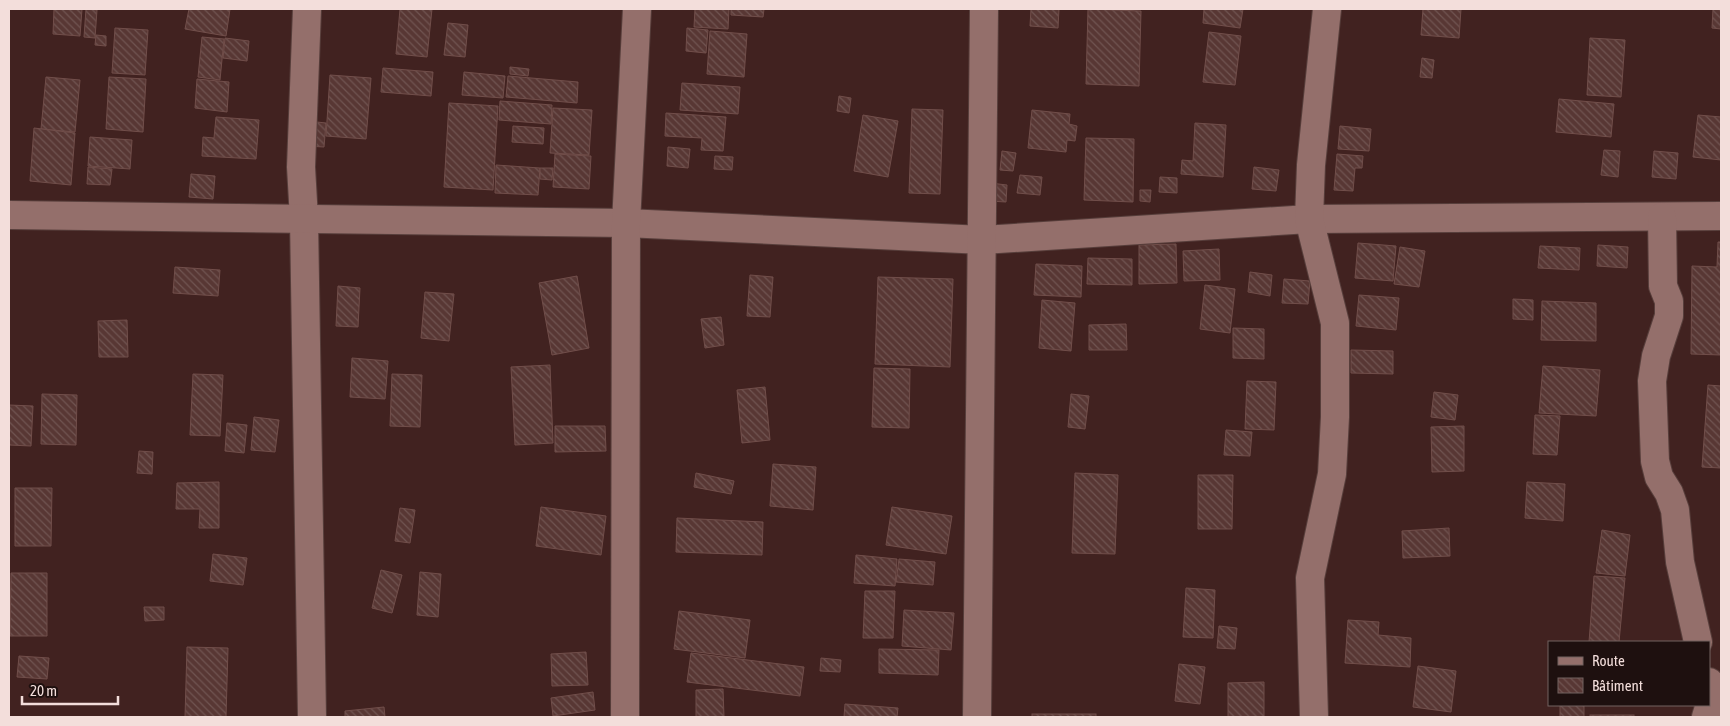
<svg xmlns="http://www.w3.org/2000/svg" width="1730" height="726" font-family="'Asap Condensed',sans-serif">
<style>
.building{fill:url(#building-back-hatch);stroke:#714e4a}
.lines{fill:none;stroke-linecap:round;stroke-linejoin:round}
.minor-casing{stroke:#573e3b;stroke-width:30}
.minor{stroke:#946f6b;stroke-width:28}
</style>
<defs>
<pattern id="building-back-hatch" width="6" height="6" patternUnits="userSpaceOnUse" patternTransform="scale(1.25)"><rect width="6" height="6" fill="#583734"/><path d="M-1 5l2 2M0 0l6 6M5-1l2 2" fill="none" stroke="#705451"/></pattern>
</defs>
<rect width="100%" height="100%" fill="#412220"/>
<!-- building -->
<g class="building">
<path d="M54 9H82L80 36 53 34Z"/>
<path d="M86 9 97 10 95 38 84 37Z"/>
<path d="M189 9H230L226 36 185 29Z"/>
<path d="M400 9H432L427 57 396 54Z"/>
<path d="M695 9H729L728 29 694 27Z"/>
<path d="M731 9H764L763 17 731 15Z"/>
<path d="M1031 9H1059L1058 28 1030 26Z"/>
<path d="M1088 9 1141 11 1139 86 1086 84Z"/>
<path d="M1204 9H1243L1240 28 1203 23Z"/>
<path d="M1423 9H1461L1459 38 1421 35Z"/>
<path d="M1713 9H1721V29L1712 28Z"/>
<path d="M448 23 468 25 465 57 444 55Z"/>
<path d="M115 28 148 30 145 75 112 73Z"/>
<path d="M687 28 708 30 706 53 686 51Z"/>
<path d="M710 31 747 34 744 77 707 74Z"/>
<path d="M1209 32 1241 36 1235 85 1203 82Z"/>
<path d="M96 35 106 36V46L95 45Z"/>
<path d="M202 37 224 39 220 80 198 77Z"/>
<path d="M225 38 249 41 247 61 223 58Z"/>
<path d="M1590 38 1625 40 1621 97 1587 95Z"/>
<path d="M1422 58 1434 60 1432 78 1420 77Z"/>
<path d="M510 67 529 69 528 76 510 74Z"/>
<path d="M383 68 433 72 431 96 381 92Z"/>
<path d="M464 72 505 76 503 98 462 95Z"/>
<path d="M330 75 371 78 366 139 326 136Z"/>
<path d="M508 76 578 82 577 103 506 97Z"/>
<path d="M46 77 80 80 75 132 41 129Z"/>
<path d="M109 77 146 79 143 132 106 129Z"/>
<path d="M197 79 229 82 227 112 195 108Z"/>
<path d="M682 83 740 87 738 114 680 110Z"/>
<path d="M839 96 851 98 849 113 837 111Z"/>
<path d="M1559 99 1614 104 1611 137 1556 132Z"/>
<path d="M500 101 552 105 551 124 499 120Z"/>
<path d="M449 103 498 106 493 190 444 187Z"/>
<path d="M553 108 592 110 589 155 550 153Z"/>
<path d="M912 109 943 110 940 194 909 193Z"/>
<path d="M1032 110 1070 114 1069 124 1077 126 1075 141 1067 140 1066 152 1028 148Z"/>
<path d="M666 113 726 117 723 151 701 150 702 138 665 136Z"/>
<path d="M863 115 898 121 888 177 854 171Z"/>
<path d="M1698 115 1721 117V160L1693 157Z"/>
<path d="M216 117 259 120 256 159 202 156 203 137 214 138Z"/>
<path d="M308 121 326 123 324 147 306 146Z"/>
<path d="M1195 123 1226 125 1223 177 1181 174 1182 160 1193 161Z"/>
<path d="M513 126 544 128 543 144 512 142Z"/>
<path d="M1340 126 1371 129 1369 151 1338 149Z"/>
<path d="M34 128 75 133 71 185 30 181Z"/>
<path d="M90 137 132 140 130 169 88 166Z"/>
<path d="M1086 138 1134 139 1133 202 1084 200Z"/>
<path d="M668 147 690 149 688 168 667 166Z"/>
<path d="M1604 150 1620 151 1618 177 1601 175Z"/>
<path d="M1002 151 1016 153 1013 171 1000 170Z"/>
<path d="M1654 151 1678 153 1676 179 1652 177Z"/>
<path d="M555 154 591 156 589 189 553 187Z"/>
<path d="M1337 154 1363 156 1362 168H1355L1353 191 1334 190Z"/>
<path d="M715 156 733 157 732 170 714 169Z"/>
<path d="M496 165 540 168 538 195 495 193Z"/>
<path d="M88 167 112 169 110 185 87 184Z"/>
<path d="M1254 167 1279 170 1276 191 1252 189Z"/>
<path d="M540 168H553L552 180 540 179Z"/>
<path d="M191 174 215 176 213 199 189 197Z"/>
<path d="M1020 175 1042 177 1040 195 1017 193Z"/>
<path d="M1160 177 1177 178V193L1159 192Z"/>
<path d="M990 183 1007 185 1006 202 989 201Z"/>
<path d="M1140 190H1151L1150 202 1140 201Z"/>
<path d="M1718 242H1721V355L1691 354 1692 266 1717 267Z"/>
<path d="M1358 243 1396 246 1393 281 1355 278Z"/>
<path d="M1176 244 1177 283 1139 284V245Z"/>
<path d="M1598 245 1628 247 1627 268 1597 266Z"/>
<path d="M1540 246 1580 248 1579 270 1538 268Z"/>
<path d="M1400 247 1425 251 1419 287 1394 284Z"/>
<path d="M1219 249 1220 280 1184 281 1183 251Z"/>
<path d="M1088 258 1132 259V285L1087 284Z"/>
<path d="M1036 264 1082 266 1081 297 1034 295Z"/>
<path d="M175 267 220 270 218 296 173 293Z"/>
<path d="M1250 272 1272 275 1270 296 1248 292Z"/>
<path d="M750 275 773 277 770 317 747 316Z"/>
<path d="M577 276 589 348 552 355 539 283Z"/>
<path d="M878 277 953 279 950 367 875 364Z"/>
<path d="M1284 279 1310 281 1308 304 1282 303Z"/>
<path d="M1205 285 1235 289 1230 333 1200 329Z"/>
<path d="M338 286 360 288 358 327 336 326Z"/>
<path d="M425 292 454 294 449 341 421 338Z"/>
<path d="M1359 295 1399 298 1396 330 1356 326Z"/>
<path d="M1513 299 1533 300V320L1513 319Z"/>
<path d="M1042 300 1075 303 1071 351 1039 348Z"/>
<path d="M1542 301 1596 303V341L1541 340Z"/>
<path d="M721 317 724 345 705 348 701 319Z"/>
<path d="M127 320 128 357H99L98 321Z"/>
<path d="M1126 324 1127 350H1089V325Z"/>
<path d="M1233 328 1264 329V359L1233 358Z"/>
<path d="M1351 350 1393 351V374L1351 373Z"/>
<path d="M352 358 388 361 385 399 350 397Z"/>
<path d="M550 365 553 443 515 445 511 367Z"/>
<path d="M1543 366 1600 370 1596 416 1539 413Z"/>
<path d="M874 368 910 369 909 428 872 427Z"/>
<path d="M193 374 223 375 220 436 190 435Z"/>
<path d="M392 374 422 375 420 427 390 426Z"/>
<path d="M1247 381 1276 382 1274 430 1245 429Z"/>
<path d="M1708 385 1721 386V468L1702 467Z"/>
<path d="M765 387 770 440 742 443 737 390Z"/>
<path d="M1434 392 1458 395 1455 420 1431 417Z"/>
<path d="M42 394 77 395 76 445 41 444Z"/>
<path d="M1071 394 1089 396 1085 429 1068 427Z"/>
<path d="M9 405 33 406 31 446 9 445Z"/>
<path d="M1535 415 1560 416 1557 455 1533 454Z"/>
<path d="M254 417 279 420 275 452 251 450Z"/>
<path d="M227 423 247 425 244 453 225 451Z"/>
<path d="M555 426H605L606 451 555 452Z"/>
<path d="M1464 426V471L1432 472 1431 427Z"/>
<path d="M1226 430 1252 432 1250 456 1224 455Z"/>
<path d="M139 451 153 452 152 474 137 473Z"/>
<path d="M773 464 816 467 813 510 770 506Z"/>
<path d="M696 473 734 481 731 494 694 487Z"/>
<path d="M1075 473 1118 475 1115 554 1072 553Z"/>
<path d="M1198 475H1233L1232 529H1198Z"/>
<path d="M219 482V528H199L200 509H176L177 483Z"/>
<path d="M1527 482 1565 484 1563 521 1525 518Z"/>
<path d="M15 488H52L51 546H15Z"/>
<path d="M541 507 606 516 601 555 536 546Z"/>
<path d="M892 507 952 516 946 554 886 545Z"/>
<path d="M400 508 415 510 410 543 395 541Z"/>
<path d="M677 518 763 522 762 555 676 552Z"/>
<path d="M1449 528 1450 556 1403 558 1402 531Z"/>
<path d="M1602 530 1630 535 1625 576 1596 573Z"/>
<path d="M213 554 247 558 243 585 210 581Z"/>
<path d="M856 555 897 559 895 586 854 583Z"/>
<path d="M899 559 935 562 933 585 896 582Z"/>
<path d="M381 570 402 575 392 613 372 608Z"/>
<path d="M420 572 441 574 438 617 417 615Z"/>
<path d="M11 573H47V636H10Z"/>
<path d="M1594 576 1625 578 1619 642H1589Z"/>
<path d="M1186 588 1215 590 1213 638 1183 637Z"/>
<path d="M865 591H895L893 638H863Z"/>
<path d="M144 607H164V620L145 621Z"/>
<path d="M904 610 954 613 951 650 902 646Z"/>
<path d="M679 611 750 620 745 658 674 649Z"/>
<path d="M1348 620 1379 622 1378 635 1411 638 1410 667 1345 663Z"/>
<path d="M1219 626 1237 628 1235 649 1217 648Z"/>
<path d="M187 647 228 648 226 717H185Z"/>
<path d="M879 649 939 650 938 675 879 673Z"/>
<path d="M586 652 588 685 552 686 551 654Z"/>
<path d="M691 653 804 667 800 696 687 682Z"/>
<path d="M19 656 49 658 47 679 17 677Z"/>
<path d="M821 658 841 660 840 672 820 671Z"/>
<path d="M1179 664 1205 667 1200 704 1175 701Z"/>
<path d="M1418 666 1456 671 1451 712 1413 707Z"/>
<path d="M1264 682V717H1228V683Z"/>
<path d="M723 689 724 717H696V690Z"/>
<path d="M593 692 595 710 553 716 551 698Z"/>
<path d="M845 704 898 708 897 717H844Z"/>
<rect x="1560" y="705" width="24" height="12"/>
<path d="M384 707 385 717H345V711Z"/>
<rect x="1032" y="714" width="64" height="3"/>
<rect x="1590" y="715" width="44" height="2"/>
</g>
<g class="lines">
<defs>
<g id="minor">
<path d="M307 9 301 167 304 219 312 717"/>
<path d="M9 215 626 223 983 240 1309 219 1721 216"/>
<path d="M1662 217 1663 286 1669 301V316L1656 356 1652 381 1655 461 1659 477 1669 493 1675 510 1680 562 1698 642"/>
<path d="M625 717 626 223 637 9"/>
<path d="M977 717 984 9"/>
<path d="M1314 717 1310 578 1332 474 1335 417V323L1309 219 1311 165 1327 9"/>
<path d="M1706 717 1711 701 1709 682"/>
</g>
</defs>
<!-- minor casing -->
<use href="#minor" class="minor-casing"/>
<!-- minor -->
<use href="#minor" class="minor"/>
</g>
<!-- border -->
<rect width="1730" height="726" fill="none" stroke="#f3dedb" stroke-width="20"/>
<!-- legend -->
<rect x="1548" y="641" width="162" height="65" fill="#1e100f" stroke="#736261"/>
<rect x="1558" y="657" width="25" height="8" fill="#946f6b" stroke="#736261"/>
<text x="1592" y="666" font-size="15" fill="#f3dedb">Route</text>
<rect x="1558" y="678" width="25" height="15" fill="url(#building-back-hatch)" stroke="#736261"/>
<text x="1592" y="691" font-size="15" fill="#f3dedb">Bâtiment</text>
<!-- scale -->
<path d="M22 696v8h96v-8" fill="none" stroke="#f3dedb" stroke-width="2.5"/>
<text x="30" y="696" font-size="15" fill="#f3dedb" stroke="#1e100f" stroke-width="4" paint-order="stroke">20 m</text>
</svg>
